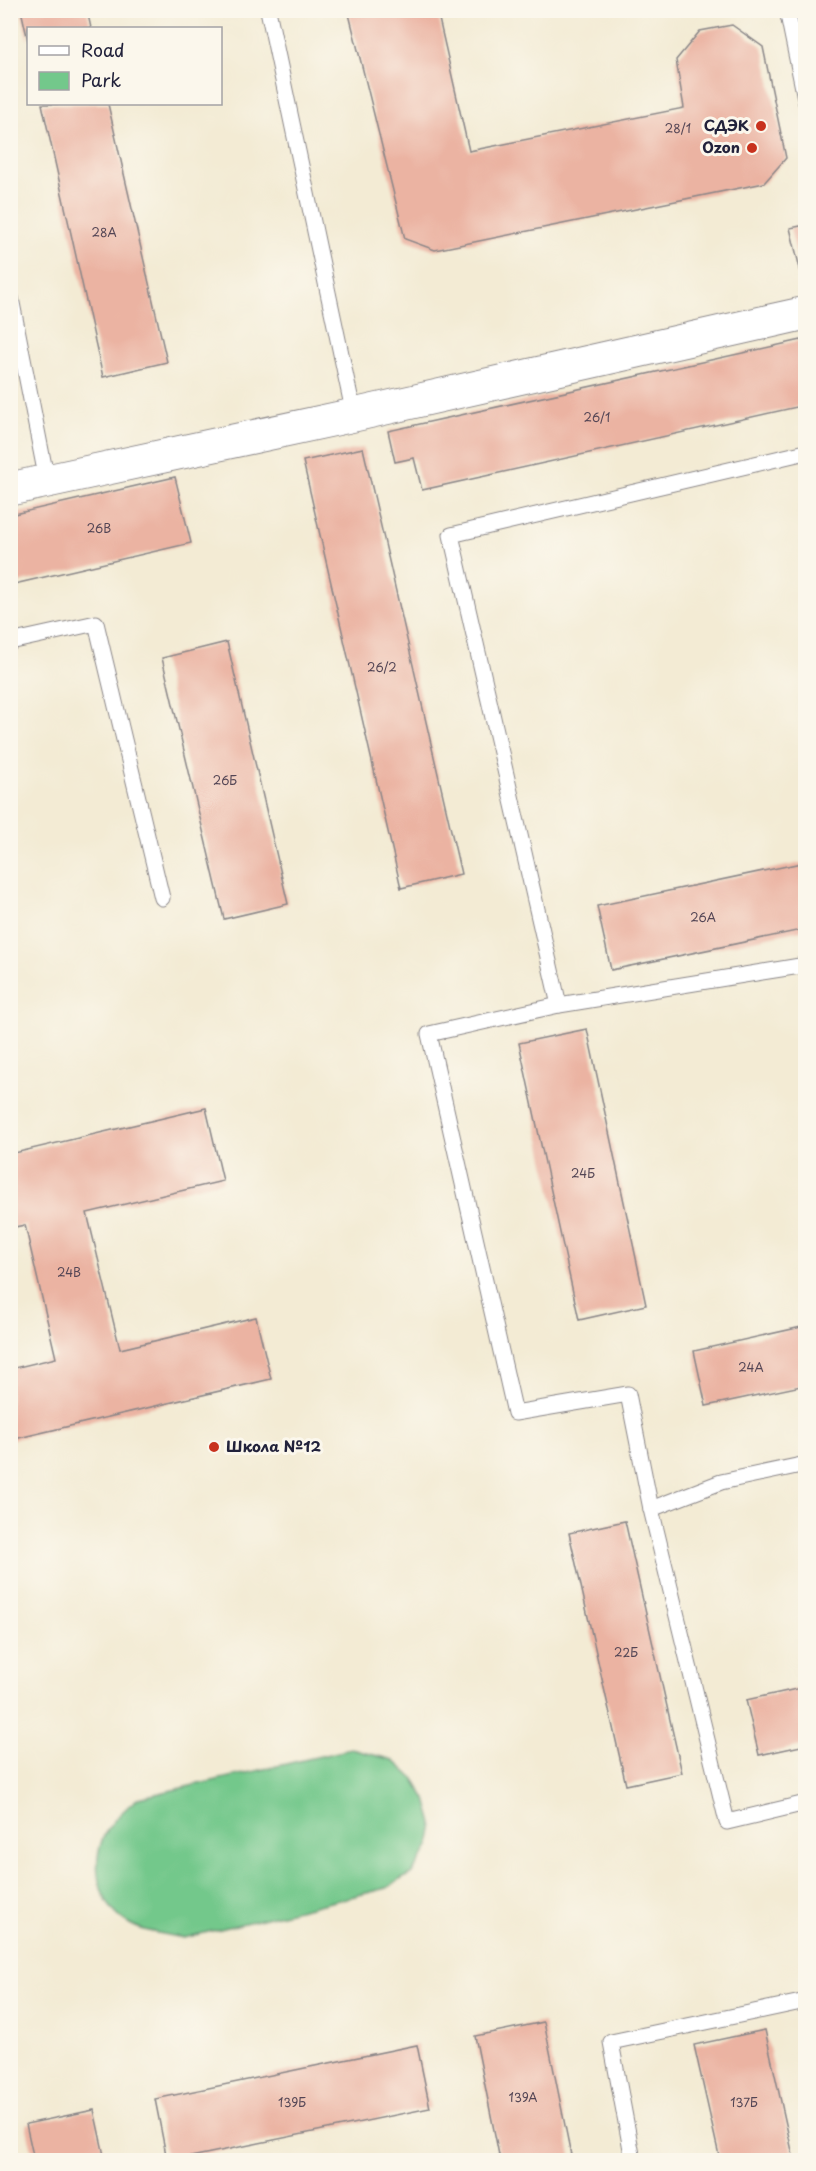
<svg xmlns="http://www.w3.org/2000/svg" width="816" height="2171" font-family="'Playpen Sans',sans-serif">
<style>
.green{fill:#73c88b;stroke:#4a7563;stroke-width:1.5}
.building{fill:#ebb3a2}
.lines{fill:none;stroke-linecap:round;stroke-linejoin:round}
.service-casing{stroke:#8a8688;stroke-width:17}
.tertiary-casing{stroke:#8a8688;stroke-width:35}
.service{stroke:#fff;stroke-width:15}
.tertiary{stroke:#fff;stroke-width:33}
.poi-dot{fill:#c8321e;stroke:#fbf7ec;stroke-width:2}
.labels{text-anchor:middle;stroke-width:6;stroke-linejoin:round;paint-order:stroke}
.number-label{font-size:12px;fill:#544655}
.poi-label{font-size:15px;font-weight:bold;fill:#22223b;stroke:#fbf7ec;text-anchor:end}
</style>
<rect width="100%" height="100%" fill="#fbf7ec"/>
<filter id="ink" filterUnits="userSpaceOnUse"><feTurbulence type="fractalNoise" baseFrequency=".0167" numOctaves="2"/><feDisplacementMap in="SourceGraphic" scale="12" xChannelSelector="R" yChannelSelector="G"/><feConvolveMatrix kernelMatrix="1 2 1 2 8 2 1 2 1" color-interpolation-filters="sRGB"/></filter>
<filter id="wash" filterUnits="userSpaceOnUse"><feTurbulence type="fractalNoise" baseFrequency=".008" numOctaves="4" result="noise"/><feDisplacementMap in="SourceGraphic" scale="24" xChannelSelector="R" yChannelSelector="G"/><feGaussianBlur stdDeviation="1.35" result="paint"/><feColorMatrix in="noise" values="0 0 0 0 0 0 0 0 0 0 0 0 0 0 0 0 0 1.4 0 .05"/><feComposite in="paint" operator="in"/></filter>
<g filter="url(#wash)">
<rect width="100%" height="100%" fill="#f3ebd4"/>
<!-- green -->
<path class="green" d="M351 1749 393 1760 414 1779 426 1799 433 1824 429 1847 412 1873 387 1888 184 1938C167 1934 146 1933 130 1924 96 1906 88 1858 109 1827 117 1816 127 1807 138 1798Z"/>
<g id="blocks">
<!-- building -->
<g class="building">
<path d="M21 10H87L91 28H28V41Z"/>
<path d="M348 10H437L469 151 684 108 676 60 700 31 732 25 763 47 786 158 764 183 435 250 405 239Z"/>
<path d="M42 104H108L167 362 103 377Z"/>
<path d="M806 225V281H803L790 228Z"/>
<path d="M806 339V405L422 490 414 458 395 462 388 431Z"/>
<path d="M363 448 461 874 401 888 303 461Z"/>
<path d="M175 477 191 543 10 585V515Z"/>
<path d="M227 642 288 904 224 919 162 658Z"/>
<path d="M806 862V929L611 970 597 906Z"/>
<path d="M587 1029 646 1305 579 1320 519 1043Z"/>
<path d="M206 1108 223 1181 87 1213 120 1349 256 1317 271 1379 10 1440V1369L56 1358 25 1225 10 1228V1154Z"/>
<path d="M806 1326V1385L706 1406 694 1351Z"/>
<path d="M625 1521 682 1773 626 1785 569 1533Z"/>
<path d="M806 1687V1745L759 1755 746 1700Z"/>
<path d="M544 2022 572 2160H500L475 2036Z"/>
<path d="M765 2030 794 2160H720L694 2045Z"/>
<path d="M417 2045 430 2108 176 2160H167L155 2099Z"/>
<path d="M94 2110 105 2160H34L26 2124Z"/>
</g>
</g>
</g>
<g filter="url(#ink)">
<use href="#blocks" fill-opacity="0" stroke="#8a8688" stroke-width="1.5"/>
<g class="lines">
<defs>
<g id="service">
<path d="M268 10 354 415"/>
<path d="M787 10 806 103"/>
<path d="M10 293 47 481"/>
<path d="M10 642 96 623 162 898"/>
<path d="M559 1005 451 535 806 452"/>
<path d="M806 1464 721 1482 651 1509 727 1822 806 1803"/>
<path d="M651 1509 628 1394 515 1413 429 1034 559 1005 806 965"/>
<path d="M633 2160 611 2042 806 2001"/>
</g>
<path id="tertiary" d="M10 489 354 415 806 313"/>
</defs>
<!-- service casing -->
<use href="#service" class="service-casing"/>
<!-- tertiary casing -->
<use href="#tertiary" class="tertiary-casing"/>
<!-- service -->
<use href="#service" class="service"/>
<!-- tertiary -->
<use href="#tertiary" class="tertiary"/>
</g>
</g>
<!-- markers -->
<g class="poi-dot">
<circle cx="761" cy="126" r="6"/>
<circle cx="752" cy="148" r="6"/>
<circle cx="214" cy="1447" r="6"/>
</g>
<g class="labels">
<!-- number labels -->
<g class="number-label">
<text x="678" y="133">28/1</text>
<text x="104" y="237">28А</text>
<text x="597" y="422">26/1</text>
<text x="99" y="533">26В</text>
<text x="382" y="672">26/2</text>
<text x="225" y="785">26Б</text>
<text x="703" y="922">26А</text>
<text x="583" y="1178">24Б</text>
<text x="69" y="1277">24В</text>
<text x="751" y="1372">24А</text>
<text x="626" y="1657">22Б</text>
<text x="523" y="2102">139А</text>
<text x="292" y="2107">139Б</text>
<text x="744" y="2107">137Б</text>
</g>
<!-- poi labels -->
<g class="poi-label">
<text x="749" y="131">СДЭК</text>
<text x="740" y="153">Ozon</text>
<text x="226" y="1452" text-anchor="start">Школа №12</text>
</g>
</g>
<!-- margin -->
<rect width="816" height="2171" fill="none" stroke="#fbf7ec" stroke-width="36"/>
<!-- legend -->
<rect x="27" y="27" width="195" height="78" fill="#fbf7ec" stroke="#a4a2a5" stroke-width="1.5"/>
<rect x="39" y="46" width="30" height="9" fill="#ffffff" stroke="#a4a2a5" stroke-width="1.5"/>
<text x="81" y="57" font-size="18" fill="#22223b">Road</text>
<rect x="39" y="72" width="30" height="18" fill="#73c88b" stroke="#a4a2a5" stroke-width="1.5"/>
<text x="81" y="87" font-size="18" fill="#22223b">Park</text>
</svg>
